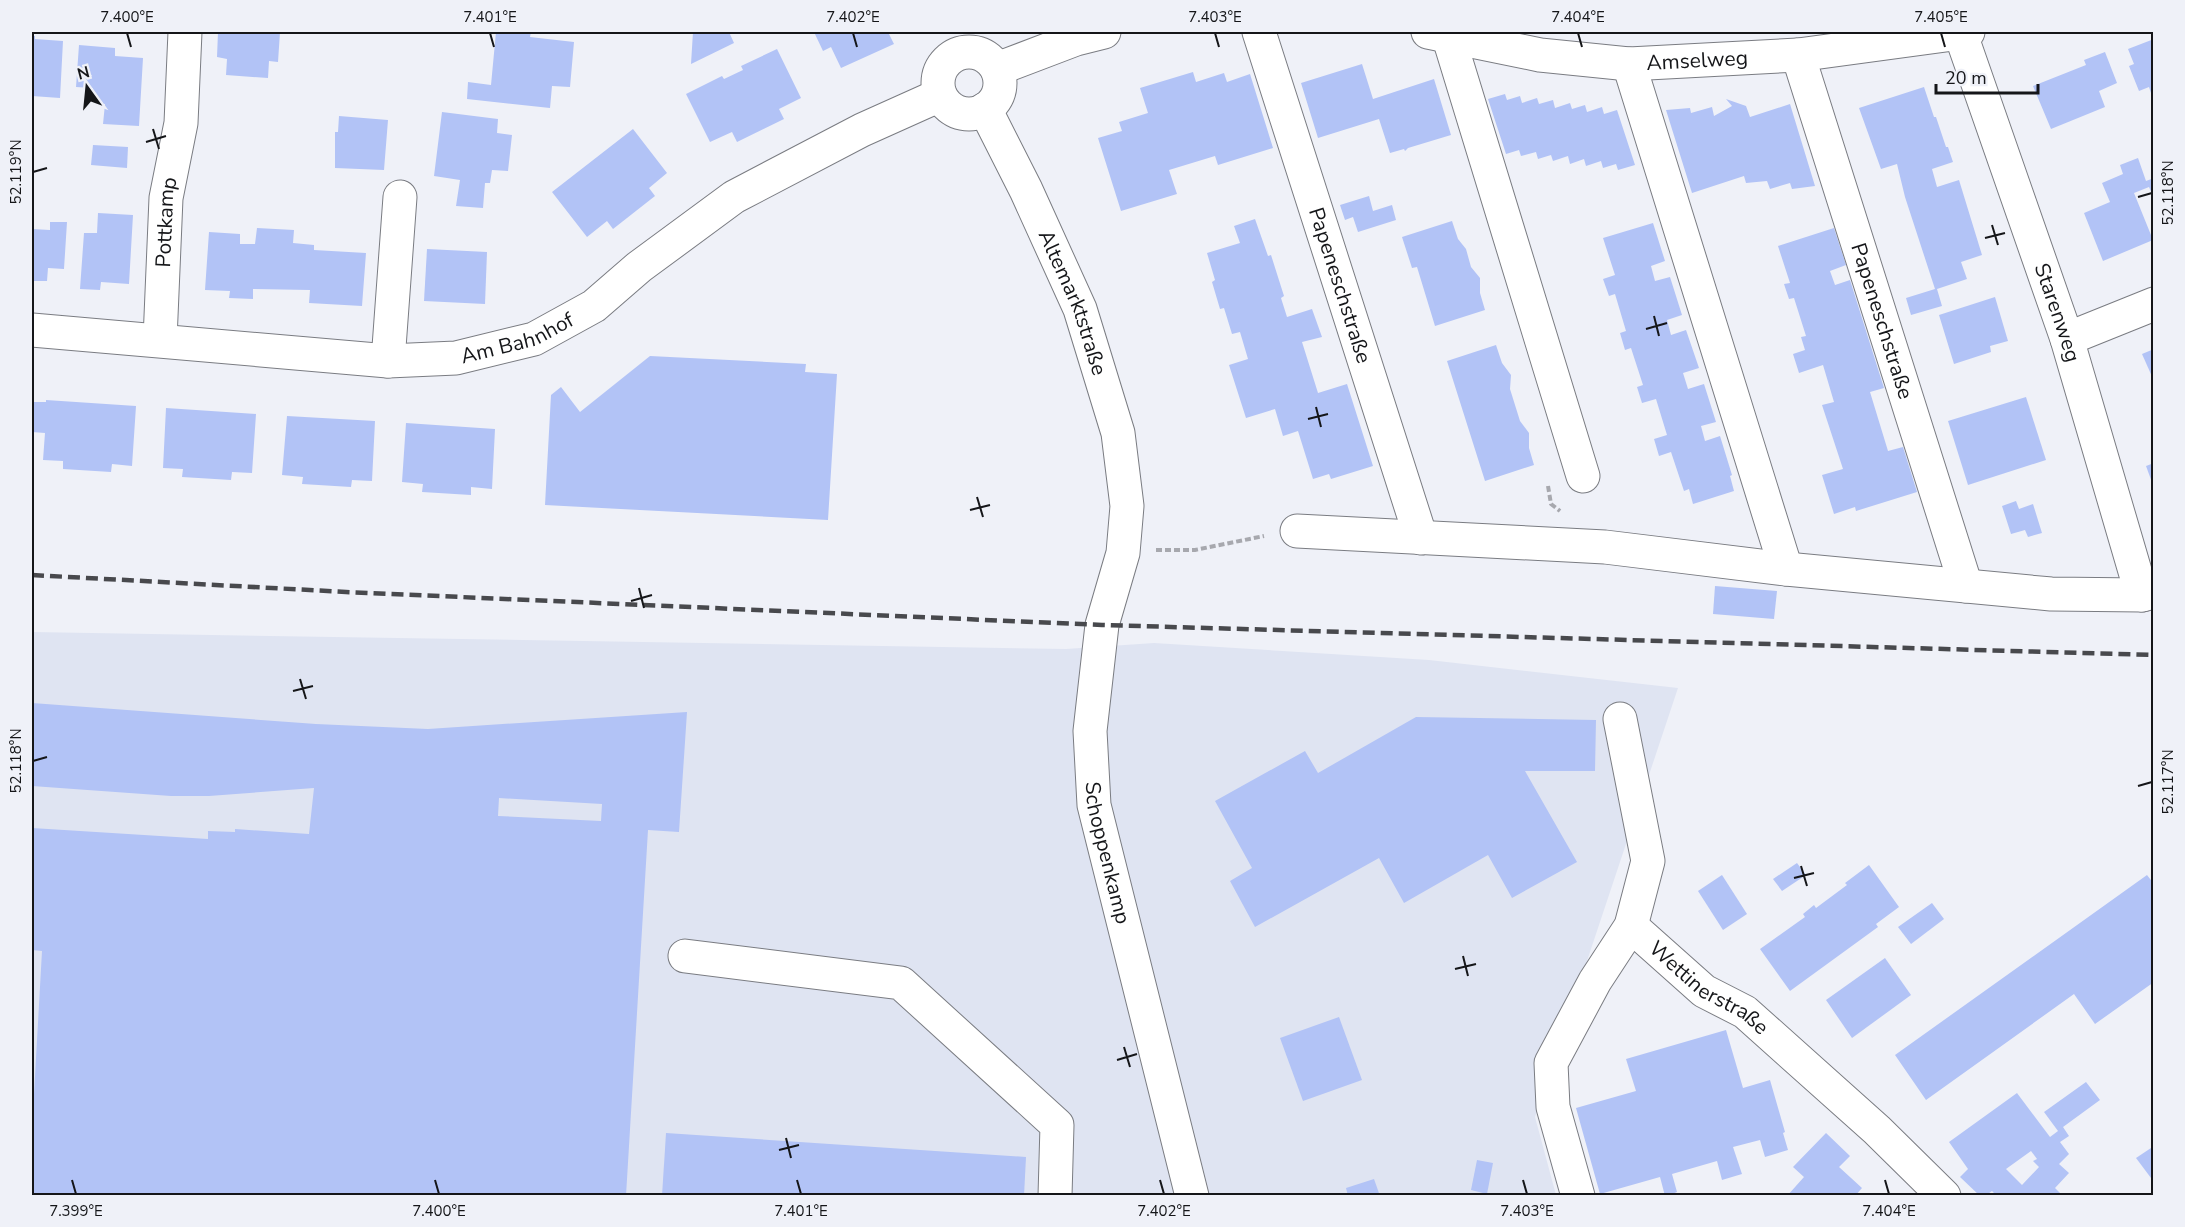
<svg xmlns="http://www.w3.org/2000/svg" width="2185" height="1227" font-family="'Nunito Sans',sans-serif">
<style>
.built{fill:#dfe4f2}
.building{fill:#b2c3f6;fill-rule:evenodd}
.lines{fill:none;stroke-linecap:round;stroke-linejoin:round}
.minor-casing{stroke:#7a7c82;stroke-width:35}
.path{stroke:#a7a8ae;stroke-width:4;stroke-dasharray:6 3;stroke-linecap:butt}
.minor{stroke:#fff;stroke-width:33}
.rail{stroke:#48494d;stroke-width:4.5;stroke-dasharray:12 6;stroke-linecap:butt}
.ticks{fill:none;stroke:#151619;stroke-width:2}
.labels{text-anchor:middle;stroke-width:6;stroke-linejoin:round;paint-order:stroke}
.street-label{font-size:21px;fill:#151619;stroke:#eff1f8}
.neatline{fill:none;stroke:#151619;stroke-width:2}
.ticks-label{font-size:15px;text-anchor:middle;fill:#151619}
</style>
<rect width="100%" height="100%" fill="#eff1f8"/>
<!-- built -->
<path class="built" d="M32 632 1066 649 1154 643 1429 660 1678 688 1535 1117 1556 1195 32 1196Z"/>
<!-- building -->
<g class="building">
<path d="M218 32H280L278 62 269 61 268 78 226 75 227 59 217 57Z"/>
<path d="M496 32H531L530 37 574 42 570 87 552 86 550 108 467 99 468 82 491 85Z"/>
<path d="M693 32H729L734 43 691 64Z"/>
<path d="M814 32H888L894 44 841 68 831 47 823 51Z"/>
<path d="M32 36H35V39L63 41 60 98 32 96Z"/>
<path d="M2154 39V99H2153L2149 87 2139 91 2129 66 2134 64 2128 49Z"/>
<path d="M79 45 115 48V56L143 58 139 126 103 124 105 104 92 103 93 88 76 87Z"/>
<path d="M777 49 801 98 779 109 784 119 737 142 732 132 710 142 686 94 722 76 724 79 743 70 741 66Z"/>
<path d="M2105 52 2117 83 2099 91 2105 107 2051 129 2033 86 2086 65 2084 60Z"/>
<path d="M1362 64 1373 99 1434 79 1451 135 1408 148 1405 151 1404 149 1390 153 1379 119 1318 138 1301 83Z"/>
<path d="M1193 72 1196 82 1224 73 1227 82 1250 74 1273 148 1218 165 1215 156 1169 170 1177 194 1121 211 1098 138 1122 131 1119 122 1148 113 1140 88Z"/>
<path d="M1924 87 1934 117H1936L1946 147H1948L1953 162 1932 169 1937 187 1959 180 1982 255 1961 262 1967 279 1937 289 1942 306 1911 315 1906 298 1935 289 1905 197 1897 164 1881 169 1859 108Z"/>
<path d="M1505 94 1507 100 1520 96 1522 103 1537 98 1539 104 1553 100 1555 108 1570 103 1572 109 1585 105 1587 112 1602 107 1604 114 1617 110 1635 165 1618 170 1616 164 1603 168 1601 161 1586 166 1584 159 1570 164 1568 156 1553 161 1551 155 1538 159 1536 152 1521 156 1519 150 1506 154 1488 99Z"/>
<path d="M1726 99 1746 106 1750 117 1790 104 1815 186 1792 189 1790 183 1770 189 1767 181 1746 183 1744 176 1692 193 1666 110 1690 108 1691 113 1712 107 1714 116 1732 106Z"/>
<path d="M442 112 498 119 497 133 512 135 508 171 492 170 490 183H485L483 208 456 206 460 180 434 176Z"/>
<path d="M339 116 388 120 384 170 335 168V132H338Z"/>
<path d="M633 129 667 173 649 188 655 196 613 229 607 221 587 237 552 192Z"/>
<path d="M93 145 128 147 127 168 91 165Z"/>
<path d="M2138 158 2146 181 2154 178V198L2149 187 2134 193 2153 240 2103 261 2084 213 2110 202 2102 183 2123 174 2120 165Z"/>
<path d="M1369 196 1373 211 1392 205 1396 220 1358 232 1353 217 1345 220 1340 205Z"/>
<path d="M98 213 133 215 129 284 101 282 100 290 80 289 84 233H97Z"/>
<path d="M1255 219 1268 256 1271 255 1284 296 1281 298 1287 317 1312 309 1322 337 1302 342 1318 393 1347 384 1373 466 1331 479 1329 474 1313 479 1298 431 1283 436 1275 409 1246 418 1229 365 1248 359 1240 332 1232 334 1224 308 1220 309 1212 282 1215 280 1207 253 1240 243 1234 226Z"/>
<path d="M1452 221 1458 239 1466 249 1471 267 1480 278V293L1485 310 1435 326 1417 267 1412 268 1402 237Z"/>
<path d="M50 222H67L64 269 48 268 47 281H32V229L50 230Z"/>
<path d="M1653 223 1665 261 1651 266 1655 281 1670 277 1682 315 1667 320 1671 335 1686 330 1699 368 1683 373 1688 389 1704 384 1716 422 1701 426 1705 441 1720 436 1732 475 1730 476 1734 491 1693 504 1689 489 1684 491 1671 452 1659 456 1654 439 1667 435 1656 399 1642 403 1637 387 1643 385 1631 348 1625 350 1620 333 1626 331 1615 294 1609 296 1603 279 1615 275 1603 238Z"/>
<path d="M257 228 294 230 293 243 314 245V250L366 253 362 306 309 303 310 290 253 289V299L229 298 230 291 205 290 209 232 240 234V244H255Z"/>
<path d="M1834 228 1846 265 1830 271 1835 285 1850 280 1884 388 1870 392 1888 451 1903 447 1917 492 1856 511 1855 507 1834 514 1822 475 1843 469 1822 405 1834 402 1823 365 1799 373 1793 354 1805 350 1801 337 1806 336 1794 298 1789 299 1784 284 1790 283 1778 246Z"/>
<path d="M427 249 487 252 485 304 424 301Z"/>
<path d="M1995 297 2008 341 1990 346 1991 352 1954 364 1939 315Z"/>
<path d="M1496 345 1502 363 1511 375 1510 389 1520 421 1529 433V448L1534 465 1485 481 1447 361Z"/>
<path d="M2154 349V381L2142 354Z"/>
<path d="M650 356 806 364 805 372 837 374 828 520 545 505 551 395 561 387 580 412Z"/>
<path d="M2026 397 2046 460 1968 485 1948 421Z"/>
<path d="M46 400 136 406 132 466 112 464 111 472 63 469V461L43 460 45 433 32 432V402H46Z"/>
<path d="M166 408 256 414 252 473 232 472 231 480 182 477 183 469 163 468Z"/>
<path d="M287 416 375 421 372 481 352 480 351 487 302 484 303 477 282 475Z"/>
<path d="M406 423 495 429 492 489 471 487V495L422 492 423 484 402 482Z"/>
<path d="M2154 463V485H2153L2146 466Z"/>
<path d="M2016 501 2019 509 2033 504 2042 533 2028 537 2025 530 2011 534 2002 506Z"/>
<path d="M1715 586 1777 591 1774 619 1713 614Z"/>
<path d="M32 703 316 724 428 729 687 712 679 832 648 830 626 1196H32V1130L42 951 32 950V828L208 839V831L235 832V829L309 834 314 788 209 796H171L32 786ZM499 798 602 804 601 821 498 816Z"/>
<path d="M1416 717 1596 720 1595 771H1525L1577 862 1512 898 1488 855 1404 903 1379 858 1255 927 1230 881 1252 868 1215 801 1305 751 1318 773Z"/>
<path d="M1797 863 1806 875 1782 891 1773 879Z"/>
<path d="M1869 865 1899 907 1876 924 1878 927 1790 991 1760 949 1805 917 1803 914 1814 905 1816 908 1847 885 1845 883Z"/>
<path d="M1722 875 1747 914 1723 930 1698 891Z"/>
<path d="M2147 875 2154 884V982L2095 1024 2074 994 1926 1100 1895 1055Z"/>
<path d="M1932 903 1944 919 1911 944 1898 927Z"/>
<path d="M1885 958 1911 995 1852 1038 1826 1000Z"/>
<path d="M1339 1017 1362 1080 1303 1101 1280 1038Z"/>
<path d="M1726 1030 1743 1088 1770 1080 1785 1132 1783 1133 1788 1150 1765 1157 1760 1140 1733 1147 1742 1174 1722 1180 1717 1161 1672 1174 1677 1192 1667 1196H1665L1660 1177 1600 1194 1576 1108 1636 1091 1626 1059Z"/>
<path d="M2086 1082 2100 1100 2063 1127 2069 1136 2060 1142 2069 1154 2059 1164 2069 1173 2055 1188 2063 1196H1997L1992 1191 1985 1196H1980L1960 1177 1968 1169 1949 1142 2017 1093 2050 1137 2058 1131 2044 1112ZM2031 1151 2037 1159 2033 1161 2039 1167 2022 1185 2006 1169Z"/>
<path d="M666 1133 1026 1157 1024 1196H662Z"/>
<path d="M1826 1133 1850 1156 1839 1167 1862 1188 1855 1196H1787L1804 1177 1793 1167Z"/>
<path d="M2154 1146V1182L2136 1158Z"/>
<path d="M1477 1160 1493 1163 1487 1194 1471 1190Z"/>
<path d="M1374 1179 1380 1196H1348L1346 1188Z"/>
</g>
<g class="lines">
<defs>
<g id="minor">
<path id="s1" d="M1259 32 1421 538"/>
<path id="s2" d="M1428 32 1540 55 1629 64 1798 55 1968 32"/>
<path id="s3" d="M1960 32 2067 339 2142 595"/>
<path d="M1448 35 1583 476"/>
<circle cx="969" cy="83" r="31"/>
<path id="s4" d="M1798 55 1966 586"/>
<path d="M1629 64 1786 569"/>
<path d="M997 69 1076 39 1104 32"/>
<path id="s5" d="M985 109 1026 190 1080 309 1118 433 1127 506 1123 553 1102 625 1090 731 1094 805 1192 1196"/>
<path id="s6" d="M32 330 388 361 456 358 534 339 594 306 639 267 734 197 862 130 940 95"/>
<path d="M2067 339 2154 304"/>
<path id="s7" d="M160 340 166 198 181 123 185 32"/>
<path d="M388 361 400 197"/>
<path d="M1297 531 1605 547 1786 569 2051 594 2142 595 2154 592"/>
<path id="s8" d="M1631 926 1704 991 1745 1012 1877 1130 1944 1196"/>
<path d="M685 956 901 983 1057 1125 1055 1196"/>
<path d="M1578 1196 1553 1107 1551 1063 1595 981 1631 926 1648 861 1620 719"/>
</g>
</defs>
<!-- minor casing -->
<use href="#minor" class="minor-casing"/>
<!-- path -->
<g class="path">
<path d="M1548 486 1551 504 1560 511"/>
<path d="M1156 550H1195L1264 536"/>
</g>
<!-- minor -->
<use href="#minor" class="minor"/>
<!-- rail -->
<path class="rail" d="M32 575 346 592 1102 625 2154 655"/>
</g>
<!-- ticks -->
<path class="ticks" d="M127 33 131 47M490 33 494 47M853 33 857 47M1215 33 1219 47M1578 33 1582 47M1941 33 1945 47M153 129 159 149M146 142 166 136M33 172 47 168M2138 197 2152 193M1992 225 1998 245M1985 238 2005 233M1654 316 1659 336M1646 329 1667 323M1316 407 1321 427M1308 419 1328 414M977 497 983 517M970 510 990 505M639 588 644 608M631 601 652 595M300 679 306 699M293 691 313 686M33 761 47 757M2138 786 2152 782M1801 866 1807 886M1794 878 1814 873M1463 956 1468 976M1455 969 1476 964M1124 1047 1130 1067M1117 1060 1137 1054M786 1138 791 1158M779 1150 799 1145M72 1180 76 1194M435 1180 439 1194M797 1180 801 1194M1160 1180 1164 1194M1523 1180 1527 1194M1885 1180 1889 1194"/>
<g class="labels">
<!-- street labels -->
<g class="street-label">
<text dy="7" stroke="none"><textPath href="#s2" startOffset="272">Amselweg</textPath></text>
<text dy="7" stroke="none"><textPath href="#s7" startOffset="118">Pottkamp</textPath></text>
<text dy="7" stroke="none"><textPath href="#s1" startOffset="266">Papeneschstraße</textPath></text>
<text dy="7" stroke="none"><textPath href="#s5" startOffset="213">Altemarktstraße</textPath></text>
<text dy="7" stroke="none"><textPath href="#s3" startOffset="297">Starenweg</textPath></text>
<text dy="7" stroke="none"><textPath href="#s4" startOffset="279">Papeneschstraße</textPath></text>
<text dy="7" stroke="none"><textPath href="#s6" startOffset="490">Am Bahnhof</textPath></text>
<text dy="7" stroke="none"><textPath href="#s5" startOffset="777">Schoppenkamp</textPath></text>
<text dy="7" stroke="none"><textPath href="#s8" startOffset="100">Wettinerstraße</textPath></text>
</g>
</g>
<!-- border -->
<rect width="2185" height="1227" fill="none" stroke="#eff1f8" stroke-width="66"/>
<!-- north arrow -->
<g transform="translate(87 87) rotate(345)" stroke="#eff1f8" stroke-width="4.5" paint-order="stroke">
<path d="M0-4.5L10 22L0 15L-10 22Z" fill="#151619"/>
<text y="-9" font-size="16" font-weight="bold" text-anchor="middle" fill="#151619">N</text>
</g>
<!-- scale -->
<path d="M1936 84v9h102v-9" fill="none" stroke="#151619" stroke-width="3"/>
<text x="1945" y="84" font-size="18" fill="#151619" stroke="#eff1f8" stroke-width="4.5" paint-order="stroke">20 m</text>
<rect x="33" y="33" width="2119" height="1161" class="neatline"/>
<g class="ticks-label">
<text x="127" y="22">7.400°E</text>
<text x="490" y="22">7.401°E</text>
<text x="853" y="22">7.402°E</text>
<text x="1215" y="22">7.403°E</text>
<text x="1578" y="22">7.404°E</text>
<text x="1941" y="22">7.405°E</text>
<text transform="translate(16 172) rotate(-90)" y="5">52.119°N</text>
<text transform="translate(2168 193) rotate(-90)" y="5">52.118°N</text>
<text transform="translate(16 761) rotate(-90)" y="5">52.118°N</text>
<text transform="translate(2168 782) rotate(-90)" y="5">52.117°N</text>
<text x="76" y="1216">7.399°E</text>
<text x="439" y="1216">7.400°E</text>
<text x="801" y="1216">7.401°E</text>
<text x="1164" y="1216">7.402°E</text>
<text x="1527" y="1216">7.403°E</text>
<text x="1889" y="1216">7.404°E</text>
</g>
</svg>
